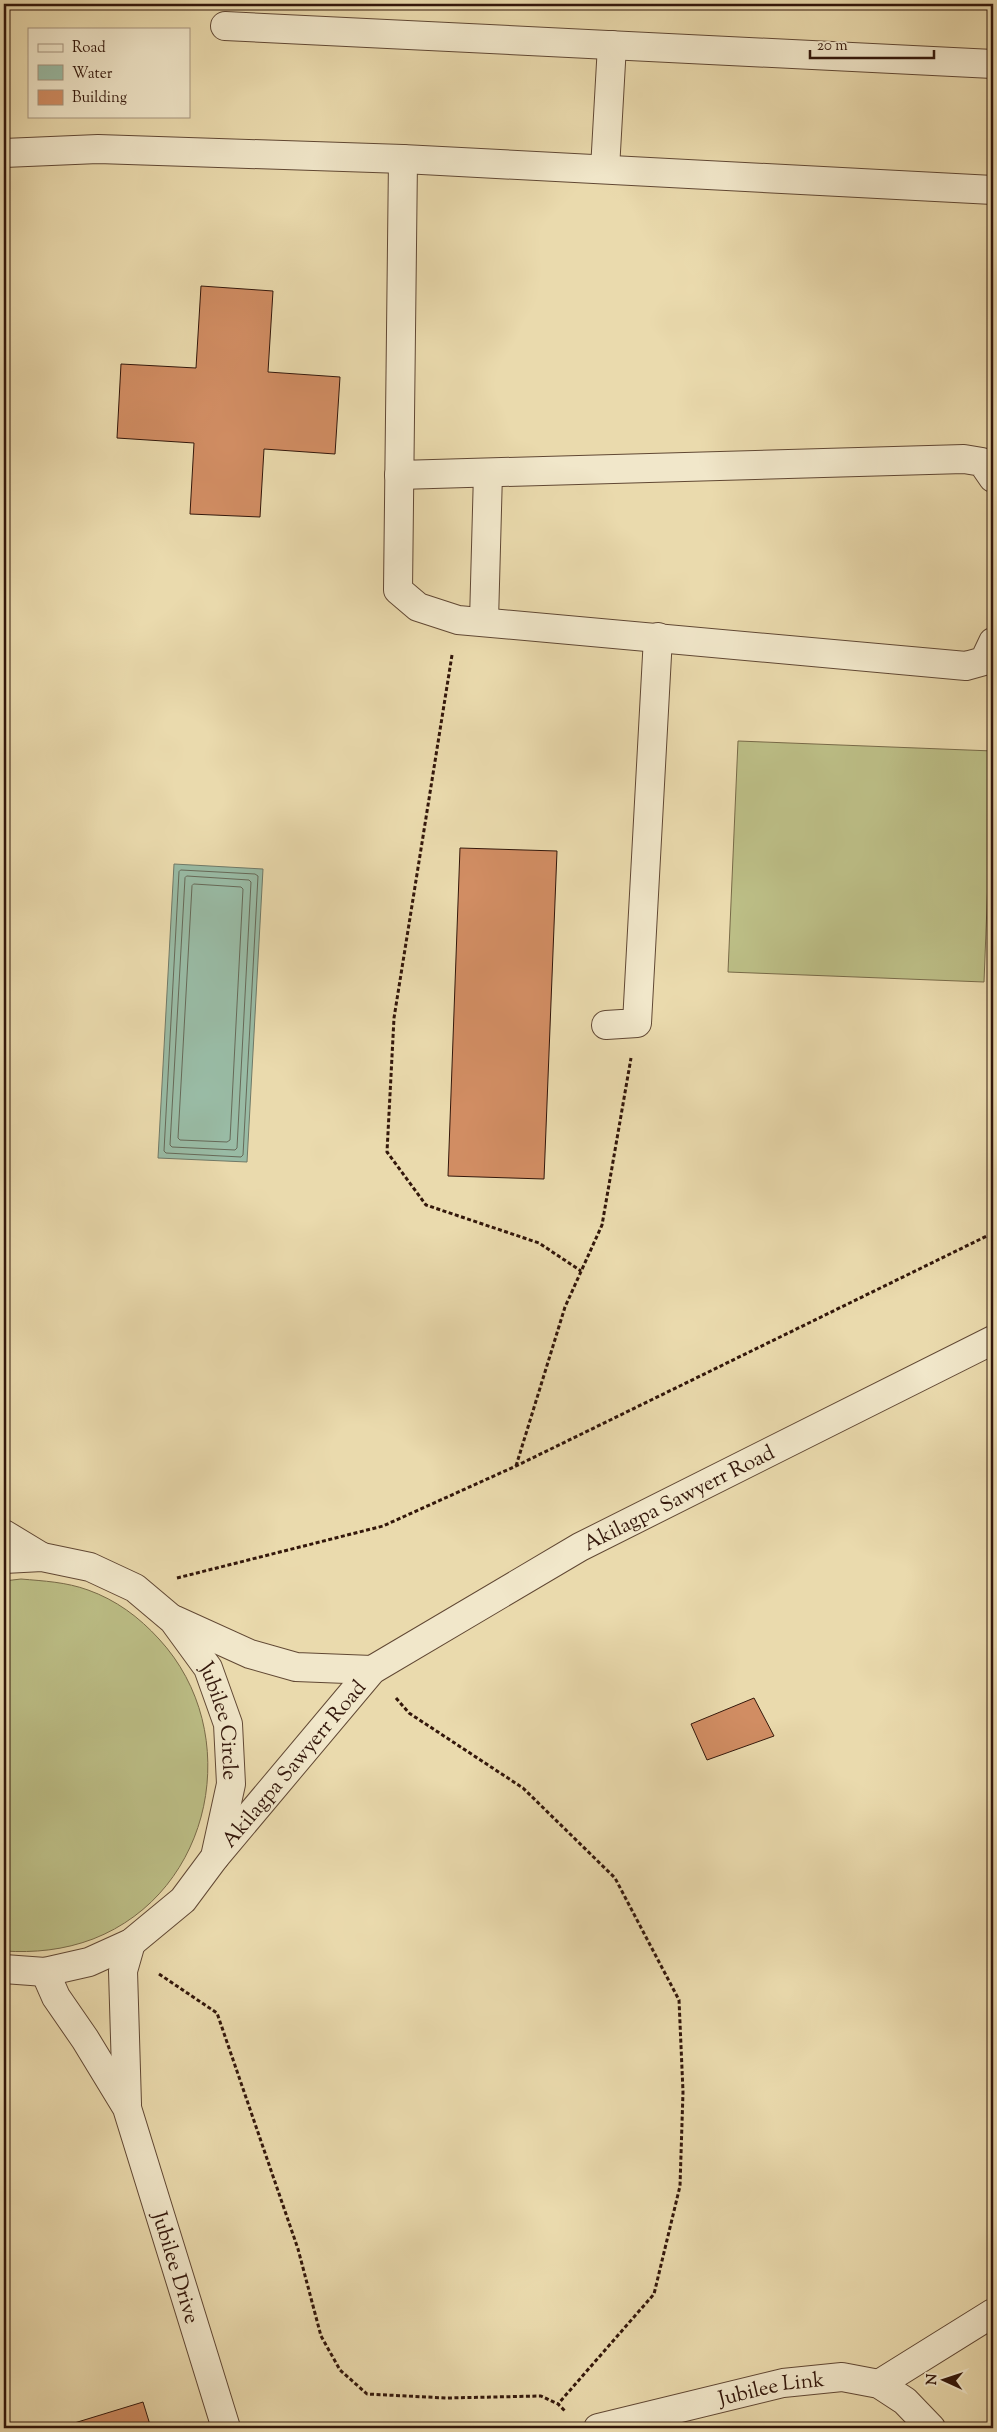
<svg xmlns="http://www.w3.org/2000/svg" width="997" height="2432" font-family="'Sorts Mill Goudy',serif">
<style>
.grass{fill:#bcbe86;stroke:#786a48}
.water{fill:#99bba5;stroke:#707967}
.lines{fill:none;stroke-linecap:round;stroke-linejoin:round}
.shore{stroke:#666958;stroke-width:1}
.building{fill:#d18d63;stroke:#33170b}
.minor-casing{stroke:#614834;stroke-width:30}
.path{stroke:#33170b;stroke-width:3;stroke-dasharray:4 2.5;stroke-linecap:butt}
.minor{stroke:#f1e7ca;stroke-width:28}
.labels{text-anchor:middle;stroke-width:5;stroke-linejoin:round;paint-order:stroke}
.street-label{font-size:21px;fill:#33170b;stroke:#f1e7ca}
</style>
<rect width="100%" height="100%" fill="#eadaad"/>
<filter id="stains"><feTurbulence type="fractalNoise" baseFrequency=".004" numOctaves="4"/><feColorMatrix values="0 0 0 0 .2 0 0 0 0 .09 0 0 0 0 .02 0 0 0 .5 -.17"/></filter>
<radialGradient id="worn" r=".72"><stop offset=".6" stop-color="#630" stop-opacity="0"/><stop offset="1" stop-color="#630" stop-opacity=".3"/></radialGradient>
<!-- grass -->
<g class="grass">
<path d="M738 741 993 751 984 982 728 972Z"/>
<path d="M21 1579C44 1581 66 1582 88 1590 116 1600 139 1617 159 1639 245 1732 214 1892 93 1939 64 1950 34 1953 4 1951V1581Z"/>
</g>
<!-- water -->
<path class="water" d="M174 864 263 869 247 1162 158 1158Z"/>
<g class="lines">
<!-- shore -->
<g class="shore">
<path d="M181 870 255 874 258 876 243 1155 241 1157 166 1153 164 1151 179 872Z"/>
<path d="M187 876 249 880 251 882 237 1148 235 1150 172 1147 170 1145 185 878Z"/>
<path d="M194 884 241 887 243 889 230 1140 227 1142 180 1140 178 1138 192 886Z"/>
</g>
</g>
<!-- building -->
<g class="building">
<path d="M201 286 273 291 268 372 340 377 335 454 264 449 260 517 190 514 194 443 117 438 121 364 196 368Z"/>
<path d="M460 848 557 851 544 1179 448 1176Z"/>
<path d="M754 1698 774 1736 707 1760 691 1724Z"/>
<path d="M143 2402 151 2428H58Z"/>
</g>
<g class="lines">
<defs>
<g id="minor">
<path d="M225 26 993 64"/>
<path d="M4 153 98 149 403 159 993 190"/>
<path d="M403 159 398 590 418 607 458 620 966 666 984 661 993 642"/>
<path d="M605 169 612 45"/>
<path d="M399 475 964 459 982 462 993 478"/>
<path d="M484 621 488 473"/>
<path d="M606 1025 637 1023 658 637"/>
<path d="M4 1534 42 1557"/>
<path id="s1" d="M4 1559 42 1557 90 1567 135 1588 173 1620 208 1668 228 1724 231 1784 215 1857 183 1900 131 1943 89 1962 45 1972 4 1969"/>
<path d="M175 1620 250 1654 296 1667 372 1670"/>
<path id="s2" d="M215 1857 372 1670 580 1547 993 1340"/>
<path id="s3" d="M45 1972 56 1997 85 2039 127 2108 226 2428"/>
<path d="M127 2104 123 1971 131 1943"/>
<path d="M879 2384 993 2313"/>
<path id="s4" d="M598 2428 783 2383 842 2377 879 2384 905 2401 931 2428"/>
</g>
</defs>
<!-- minor casing -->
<use href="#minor" class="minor-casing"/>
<!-- path -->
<g class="path">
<path d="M452 655 394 1018 387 1152 426 1205 539 1243 581 1271"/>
<path d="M516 1466 565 1307 602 1225 631 1058"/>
<path d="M177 1578 383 1526 516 1466 993 1233"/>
<path d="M396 1698 409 1713 523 1788 615 1878 679 2000 683 2092 680 2186 654 2294 558 2404"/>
<path d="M159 1974 217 2013 298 2249 321 2336 340 2370 367 2394 446 2398 541 2396 558 2404 566 2412"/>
</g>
<!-- minor -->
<use href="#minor" class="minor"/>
</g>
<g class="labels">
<!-- street labels -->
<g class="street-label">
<text dy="7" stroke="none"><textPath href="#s2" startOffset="596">Akilagpa Sawyerr Road</textPath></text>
<text dy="7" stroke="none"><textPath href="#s1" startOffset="301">Jubilee Circle</textPath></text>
<text dy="7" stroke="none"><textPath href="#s2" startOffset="122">Akilagpa Sawyerr Road</textPath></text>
<text dy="7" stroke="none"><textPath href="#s3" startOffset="326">Jubilee Drive</textPath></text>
<text dy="7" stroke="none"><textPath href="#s4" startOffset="178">Jubilee Link</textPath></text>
</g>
</g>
<!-- margin -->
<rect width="997" height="2432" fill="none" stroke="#eadaad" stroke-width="20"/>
<rect x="5" y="5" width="987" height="2422" fill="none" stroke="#33170b" stroke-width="2.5"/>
<rect x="10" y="10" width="977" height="2412" fill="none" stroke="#33170b"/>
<!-- legend -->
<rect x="28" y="28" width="162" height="90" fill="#f1e7ca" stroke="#a5947e"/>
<rect x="38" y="44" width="25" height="8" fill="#f1e7ca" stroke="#a5947e"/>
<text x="72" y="52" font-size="15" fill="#33170b">Road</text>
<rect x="38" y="65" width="25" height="15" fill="#99bba5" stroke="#a5947e"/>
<text x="72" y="78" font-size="15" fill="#33170b">Water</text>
<rect x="38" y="90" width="25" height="15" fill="#d18d63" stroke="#a5947e"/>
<text x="72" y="102" font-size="15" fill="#33170b">Building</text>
<!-- north arrow -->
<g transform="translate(944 2380) rotate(273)" stroke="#f1e7ca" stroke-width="4" paint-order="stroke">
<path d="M0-4L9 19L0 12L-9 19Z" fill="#33170b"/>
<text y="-8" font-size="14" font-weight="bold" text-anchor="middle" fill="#33170b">N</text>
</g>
<!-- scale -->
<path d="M810 50v8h124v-8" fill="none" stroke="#33170b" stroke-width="2.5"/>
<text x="817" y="50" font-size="15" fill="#33170b" stroke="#f1e7ca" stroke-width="4" paint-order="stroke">20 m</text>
<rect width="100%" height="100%" filter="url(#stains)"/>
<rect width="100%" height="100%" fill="url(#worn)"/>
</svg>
